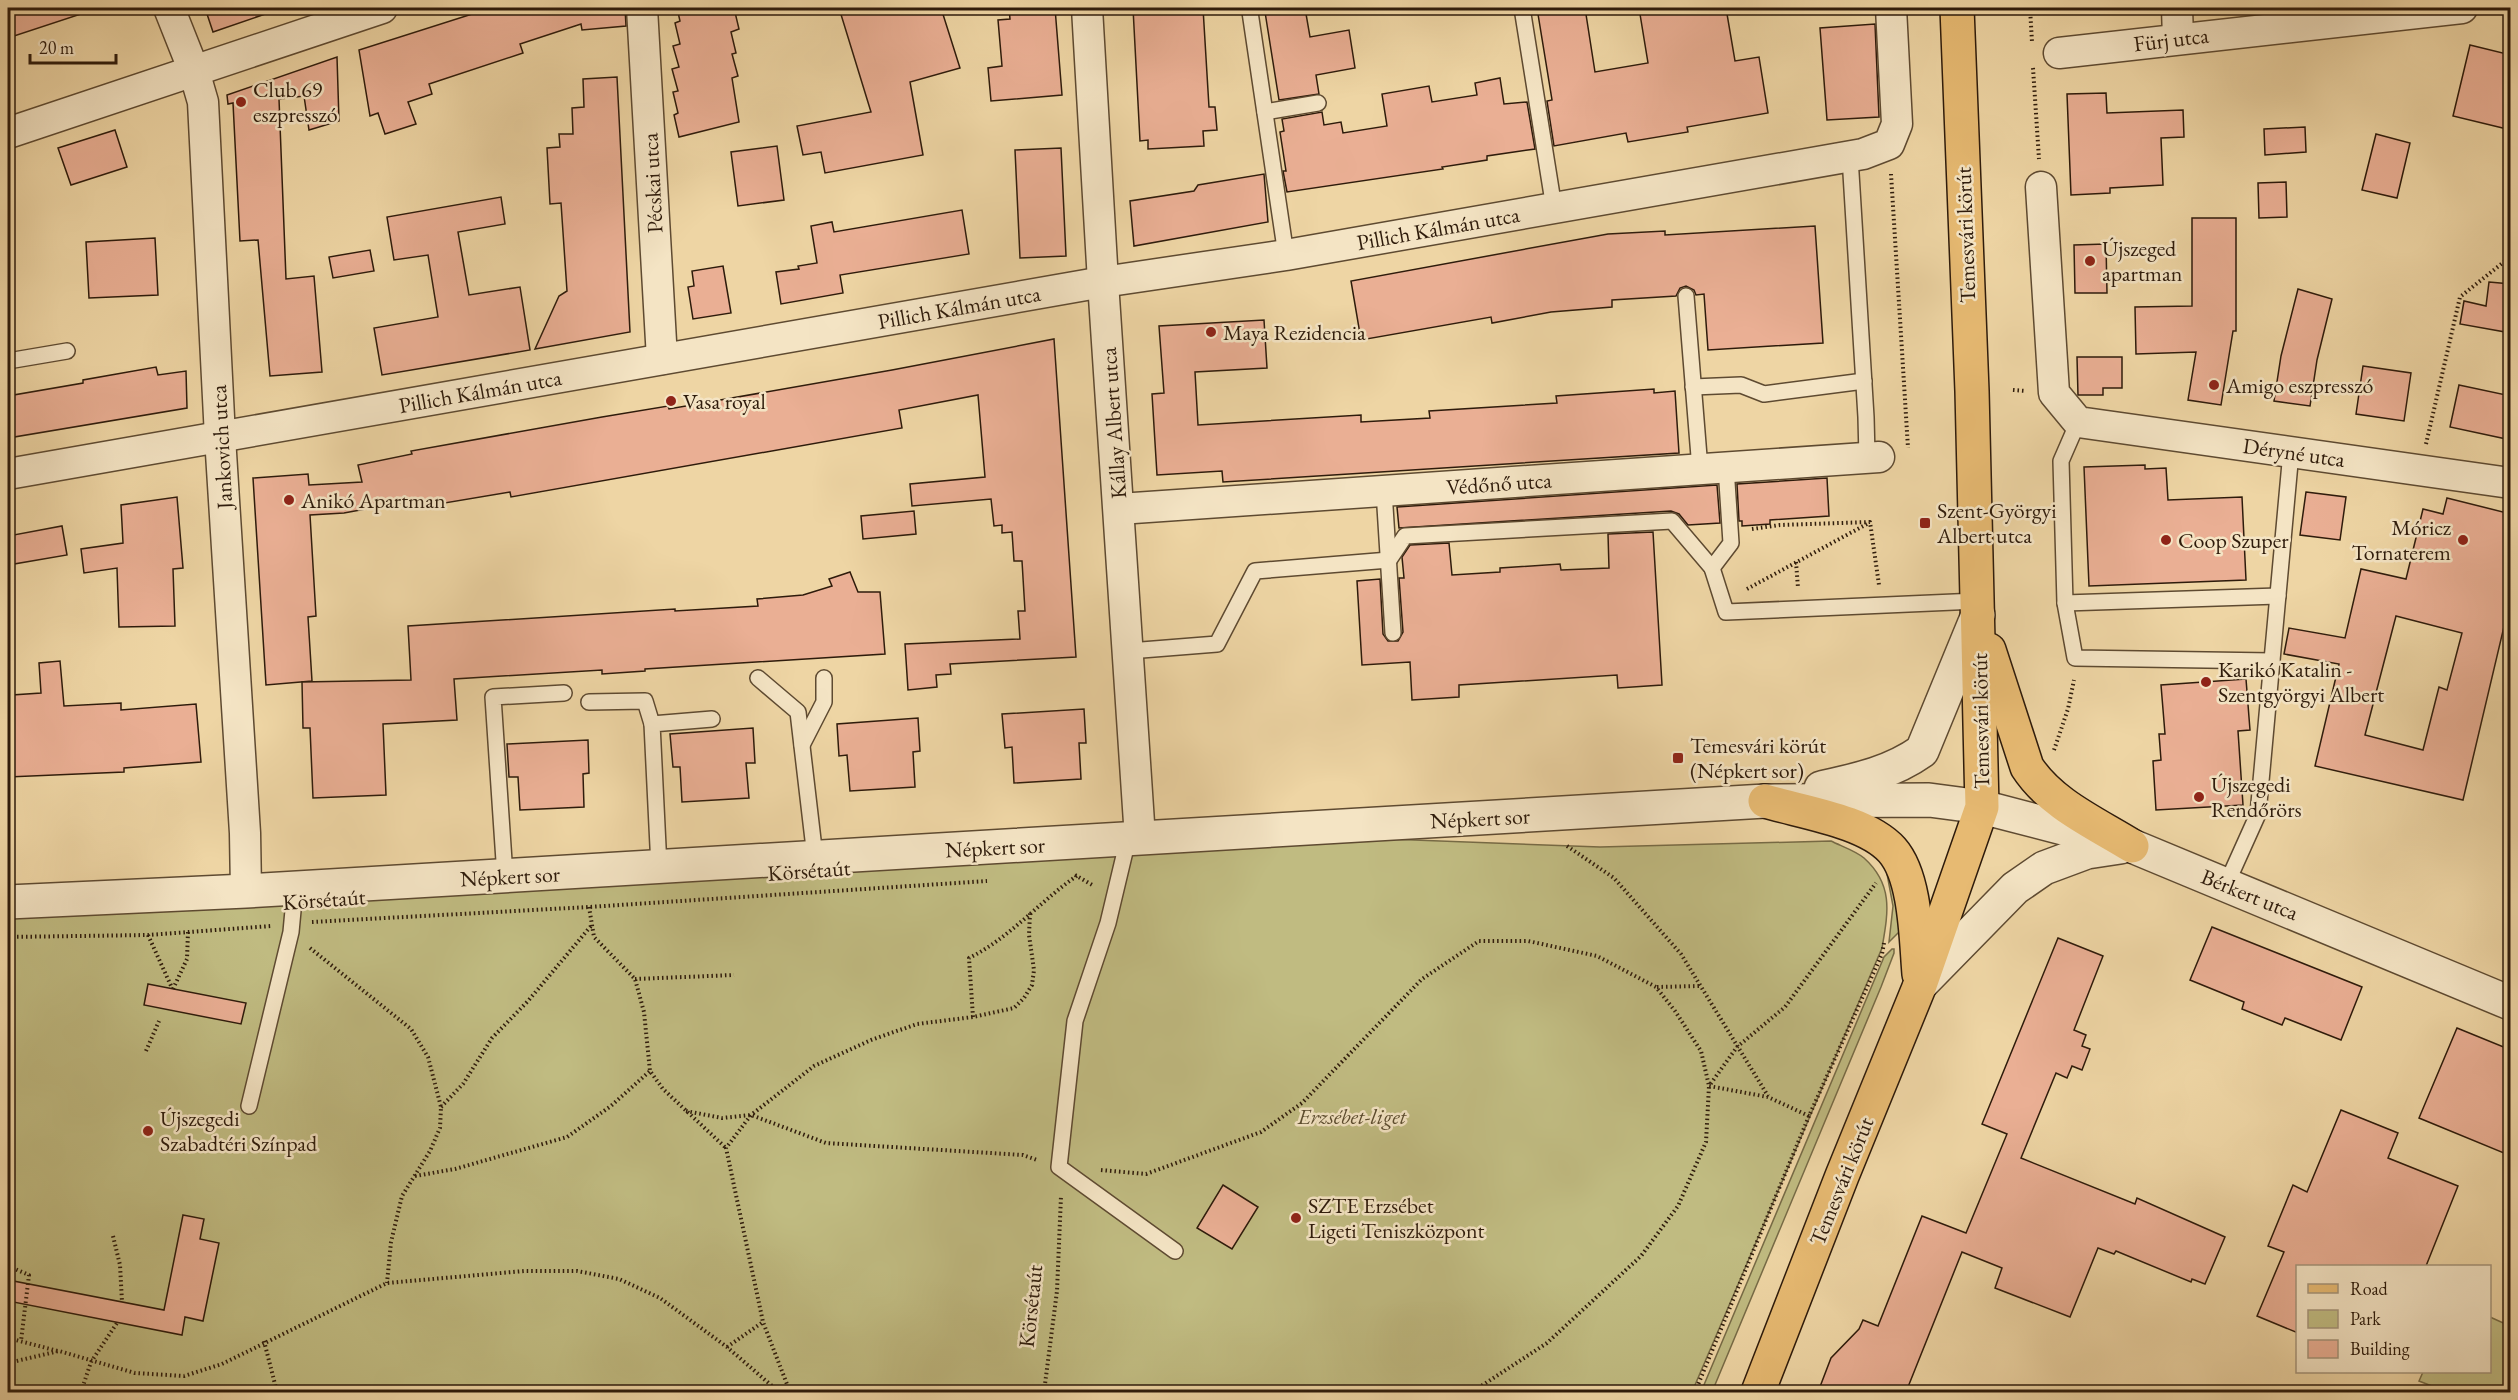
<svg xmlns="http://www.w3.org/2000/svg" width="2518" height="1400" font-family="'EB Garamond',serif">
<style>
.green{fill:#c0bb81;stroke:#776b46;stroke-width:1.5}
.building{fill:#eaaf94;stroke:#2e1b0b;stroke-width:1.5;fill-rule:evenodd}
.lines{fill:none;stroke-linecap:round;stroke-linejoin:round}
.service-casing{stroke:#5e4a31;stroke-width:18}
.minor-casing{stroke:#5e4a31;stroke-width:33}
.tertiary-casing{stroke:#5e4a31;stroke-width:36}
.primary-casing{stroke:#2e1b0b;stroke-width:36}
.path{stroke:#2e1b0b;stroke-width:4;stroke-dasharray:1.5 3;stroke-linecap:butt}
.service{stroke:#f4e4c4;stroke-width:15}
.minor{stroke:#f4e4c4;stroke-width:30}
.tertiary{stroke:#f4e4c4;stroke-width:33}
.primary{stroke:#e7ba72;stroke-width:33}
.poi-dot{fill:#8f2418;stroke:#f4e4c4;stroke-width:2}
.labels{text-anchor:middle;stroke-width:5;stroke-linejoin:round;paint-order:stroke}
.street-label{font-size:22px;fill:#2e1b0b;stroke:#f4e4c4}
.poi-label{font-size:22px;fill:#2e1b0b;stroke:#f4e4c4;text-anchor:start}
.park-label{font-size:22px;font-style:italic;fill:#5a4b2e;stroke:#f4e4c4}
</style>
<rect width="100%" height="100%" fill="#eed5a4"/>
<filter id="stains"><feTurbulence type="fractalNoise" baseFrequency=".00333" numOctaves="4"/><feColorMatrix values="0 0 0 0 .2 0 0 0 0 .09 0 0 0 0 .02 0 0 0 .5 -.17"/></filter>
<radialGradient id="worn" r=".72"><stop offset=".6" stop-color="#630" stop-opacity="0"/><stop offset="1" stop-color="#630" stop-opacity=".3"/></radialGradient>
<!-- green -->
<g class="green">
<path d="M1361 838 1600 847 1831 841C1841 846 1856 851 1864 858 1894 885 1888 913 1882 948L1692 1392H8V918Z"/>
<path d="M1892 872 1896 882 1899 932 1889 942 1893 906 1887 874Z"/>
<path d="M1892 949H1894V953L1881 987 1712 1392H1701L1884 957Z"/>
<path d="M2490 1317 2510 1326V1392H2447L2419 1381 2423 1372H2490Z"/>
</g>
<!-- building -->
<g class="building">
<path d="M8 8H87V12L8 38Z"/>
<path d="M205 8H274V11L213 32Z"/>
<path d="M491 8H625L626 26 582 30 581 24 520 44 523 53 429 84 432 94 408 102 416 124 385 134 378 113 370 116 359 50Z"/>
<path d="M677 8H734L739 29 731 32 736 53 732 54 738 76 732 78 739 122 679 137 674 115 678 113 673 92 678 91 672 69 679 67 673 46 680 44 675 23 680 21Z"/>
<path d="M839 8H941L960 68 910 82 923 155 825 173 821 152 803 155 797 126 871 112Z"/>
<path d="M1009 8H1055L1062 95 991 101 988 68 1002 66 998 20 1010 19Z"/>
<path d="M1133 8H1203L1209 107H1215L1217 130 1203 131 1204 146 1148 149V140L1140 141Z"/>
<path d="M1292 8H1305L1310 37 1349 30 1355 68 1316 75 1319 94 1279 100 1265 12Z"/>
<path d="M1537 8H1585L1595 72 1648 63 1639 8H1726L1735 61 1759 57 1768 113 1687 127 1688 132 1628 142 1626 133 1554 146 1547 101 1552 100Z"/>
<path d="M1875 24 1879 117 1827 120 1820 28Z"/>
<path d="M2470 45 2511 55V130L2453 116Z"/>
<path d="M337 57 339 121 309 130 304 96 279 99 286 279 314 276 322 372 270 376 258 240 240 241 233 103 228 104 227 95Z"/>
<path d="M617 77 630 332 535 349 559 296 567 291 561 203 550 204 547 148 560 147 559 134H573L572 108 584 107 583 79Z"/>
<path d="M1500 78 1504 104 1527 102 1535 149 1487 156V160L1442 167 1443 169 1287 192 1283 171H1286L1280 132 1284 131 1282 119 1322 112 1324 125 1341 122 1343 133 1387 126 1382 94 1429 86 1432 102 1477 95 1475 83Z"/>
<path d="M2106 93 2107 113 2183 110 2184 137 2161 138 2163 185 2110 188V193L2071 195 2067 94Z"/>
<path d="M2305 127 2306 152 2265 155 2264 129Z"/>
<path d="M115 130 127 167 71 185 58 148Z"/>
<path d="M2376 134 2410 143 2397 198 2362 190Z"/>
<path d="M777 146 784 200 738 206 731 152Z"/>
<path d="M1061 148 1066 256 1020 258 1015 150Z"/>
<path d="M1264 174 1268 222 1134 246 1130 201 1194 191 1198 185Z"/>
<path d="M2286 182 2287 217 2259 218 2258 183Z"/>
<path d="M501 197 505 224 458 232 469 295 520 287 530 350 382 375 374 328 438 317 428 255 394 260 387 217Z"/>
<path d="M962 210 969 254 840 275 843 293 781 304 776 272 799 269 798 266 817 263 811 226 832 222 834 232Z"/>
<path d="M2192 218H2236V331H2233L2221 405 2188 400 2196 352 2136 354 2135 307 2192 306Z"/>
<path d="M1815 226 1823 343 1708 350 1704 294 1696 295 1694 290 1686 286 1680 288 1676 296 1612 300V307L1551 312 1492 323 1491 317 1361 340 1351 281 1608 234 1665 231V235Z"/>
<path d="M155 238 158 295 89 298 86 242Z"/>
<path d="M2106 244 2107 293H2075L2074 245Z"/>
<path d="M370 250 374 271 333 278 329 257Z"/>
<path d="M723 266 731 313 693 319 688 287 694 286 692 271Z"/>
<path d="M2489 282 2511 284V333L2460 324 2464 301 2486 306Z"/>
<path d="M2298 289 2332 299 2317 360 2310 406 2274 401 2281 356Z"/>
<path d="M1264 320 1267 368 1195 372 1198 425 1361 415V422L1430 418 1429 411 1557 403 1556 396 1654 389V393L1675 391 1679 453 1223 482 1222 471 1157 475 1152 394 1164 393 1159 326Z"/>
<path d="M1054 339 1076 657 950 664 951 674 936 675 937 687 908 690 905 644 1020 639 1018 611H1025L1022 561H1014L1012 532 1002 533V525L994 526 991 499 912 506 910 484 985 477 978 395 899 410 902 428 511 497 510 492 421 507 420 499 344 513 310 515 316 616 308 617 312 681 266 685 253 478 308 474 309 485 362 482 358 465 412 454 411 451 602 417 668 406 669 409 892 370Z"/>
<path d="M2077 357H2122V388H2103V395H2078Z"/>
<path d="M2363 366 2411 373 2404 421 2356 414Z"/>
<path d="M156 367 158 375 186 371 187 408 8 438V396L83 383V380Z"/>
<path d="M2459 385 2511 396V440L2450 427Z"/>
<path d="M2145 465V469L2166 468 2168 500 2242 497 2246 580 2089 586 2084 467Z"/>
<path d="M1827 478 1829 516 1770 520V524L1742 526V521H1739L1737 484Z"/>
<path d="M1717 485 1720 523 1688 525 1679 514 1671 511 1399 528 1397 507Z"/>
<path d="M2306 492 2346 497 2340 540 2300 535Z"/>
<path d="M177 497 183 568 173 569 175 626 119 627 117 568 84 573 81 549 123 543 121 505Z"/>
<path d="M2447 498 2511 514V597L2463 800 2315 766 2339 664 2284 654 2289 628 2345 638 2361 569 2406 579 2423 509 2443 514ZM2396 616 2462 633 2447 690 2439 687 2423 750 2365 735Z"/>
<path d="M914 511 916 534 863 539 861 516Z"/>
<path d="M62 526 67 555 8 565V536Z"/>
<path d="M1653 532 1662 685 1618 688 1617 675 1459 685V697L1412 700 1410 662 1362 665 1357 581 1380 579 1383 634 1388 641H1398L1403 632 1399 578H1404L1402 557 1410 545 1449 543 1452 575 1500 572V568L1560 564 1561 570 1609 568 1608 534Z"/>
<path d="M850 572 858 592H880L885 654 645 669V671L602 674V670L454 679 457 720 383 724 386 795 313 798 310 728H303L302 682 411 680 408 626 675 609V611L758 606 757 599 803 595 832 586 829 579Z"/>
<path d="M60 661 64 706 121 703V710L196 704 201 762 124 768V772L8 777V718L14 717 12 695 41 693 39 663Z"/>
<path d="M2246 679 2250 730 2238 731 2243 805 2156 810 2153 761 2161 760 2159 734H2165L2161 685Z"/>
<path d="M1084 709 1086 743H1079L1081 779 1014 783 1012 747 1005 748 1002 714Z"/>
<path d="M918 718 920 751 913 752 915 787 850 791 847 755 839 756 837 724Z"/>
<path d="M753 728 755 763H746L749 798 682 802 680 767H673L670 734Z"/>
<path d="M588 740 589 773 583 774 584 807 520 810 518 777H509L507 744Z"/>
<path d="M2212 927 2362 987 2341 1040 2285 1018 2282 1025 2242 1009 2244 1002 2190 980Z"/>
<path d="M2058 938 2103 956 2074 1030 2086 1035 2082 1046 2090 1049 2082 1070 2072 1066 2067 1078 2056 1073 2021 1158 2135 1204 2137 1198 2225 1237 2205 1284 2192 1279 2191 1282 2116 1251 2114 1254 2098 1248 2070 1317 1995 1288 2002 1268 1962 1252 1906 1392H1818L1831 1358 1859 1329 1863 1320 1878 1326 1922 1216 1966 1233 2007 1134 1982 1124Z"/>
<path d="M148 984 246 1003 241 1024 144 1005Z"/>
<path d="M2457 1028 2511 1050V1156L2419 1118Z"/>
<path d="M2341 1110 2398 1133 2388 1158 2458 1186 2426 1266H2298V1333L2257 1316 2284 1252 2268 1246 2293 1185 2307 1192Z"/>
<path d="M1223 1185 1258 1207 1232 1249 1197 1228Z"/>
<path d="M183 1215 204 1219 200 1239 219 1243 203 1321 185 1317 182 1335 8 1301V1280L164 1310Z"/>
</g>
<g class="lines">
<defs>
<g id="service">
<path d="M1522 8 1554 208"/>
<path d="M1250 12 1286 255"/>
<path d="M1265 112 1318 103"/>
<path d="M1850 157 1866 417 1867 457"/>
<path d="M1686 296 1700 469"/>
<path d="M8 361 67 351"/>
<path d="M1693 387 1741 385 1764 394 1864 381"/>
<path d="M2078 422 2061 461 2065 603 2075 658 2272 661"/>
<path d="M1384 491 1393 633"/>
<path d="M1712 568 1731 543 1726 467"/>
<path d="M2065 603 2278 596"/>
<path d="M1129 651 1217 644 1255 571 1389 560 1405 536 1672 521 1712 568 1726 612 1977 601"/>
<path d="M758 678 798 712 815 857"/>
<path d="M589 702 645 701 652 724"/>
<path d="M802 745 824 702V678"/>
<path d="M1128 839 1108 923 1075 1021 1059 1167 1175 1251"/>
<path d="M659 867 652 724 712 719"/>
<path d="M505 876 493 697 564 693"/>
<path d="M2227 883 2258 814 2291 452"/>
<path d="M249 1106 291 932 295 889"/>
</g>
<g id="minor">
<path d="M169 8 194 71 203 102 220 437 245 833 246 891"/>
<path d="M642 8 662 359"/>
<path d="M1087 8 1103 282 1140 838"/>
<path d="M2177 8 2178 38"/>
<path d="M2059 53 2462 8"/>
<path d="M8 133 382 8"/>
<path d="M2041 187 2054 393 2078 422 2510 483"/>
<path d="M8 474 1103 282 1286 255 1863 154 1889 144 1897 124 1891 8"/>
<path d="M1119 509 1879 457"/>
</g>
<g id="tertiary">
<path d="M1821 788C1857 780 1891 773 1922 751L1978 615"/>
<path d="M8 902 246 891 1765 801 1929 800 1982 807 2132 846 2510 1003"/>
<path d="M1920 985 2015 888 2044 868 2087 852 2120 847"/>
</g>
<g id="primary">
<path d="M1989 650 2027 767C2051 804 2095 823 2132 846"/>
<path d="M1765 801C1802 812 1866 821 1892 850 1916 877 1916 939 1919 974"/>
<path d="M1758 1392 1842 1176 1920 985 1982 807 1972 391 1957 8"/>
</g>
</defs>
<!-- service casing -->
<use href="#service" class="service-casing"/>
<!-- minor casing -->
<use href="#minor" class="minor-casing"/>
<!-- tertiary casing -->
<use href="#tertiary" class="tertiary-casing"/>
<!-- primary casing -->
<use href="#primary" class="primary-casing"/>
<!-- path -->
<g class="path">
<path d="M2030 8 2032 42"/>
<path d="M2033 68 2039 159"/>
<path d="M1891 174 1908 448"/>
<path d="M2013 390 2026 391"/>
<path d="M2426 444 2460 297 2510 257"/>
<path d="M1752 529 1780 525 1870 522 1879 585"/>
<path d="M1796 562 1798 588"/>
<path d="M1747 589 1867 524"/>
<path d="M2054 750 2068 709 2074 680"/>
<path d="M1567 846 1614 878 1681 954 1768 1096"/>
<path d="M1075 875 1094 886"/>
<path d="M589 907 594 937 635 979 644 1012 650 1071 663 1089 726 1148"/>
<path d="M312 922 589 907 987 881"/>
<path d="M148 935 172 988"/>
<path d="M8 937 148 935 271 926"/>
<path d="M310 948 411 1029 428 1057 441 1107 440 1128 430 1151 402 1196 391 1242 387 1283"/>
<path d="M635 979 734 975"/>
<path d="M1657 987 1699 986"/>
<path d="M173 989 187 959 188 932"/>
<path d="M973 1017 969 958C1010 938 1040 901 1078 875"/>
<path d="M146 1051 159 1021"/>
<path d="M441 1107 463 1084 492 1038 528 1001 591 926"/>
<path d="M686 1111 722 1118 751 1115 826 1143 1023 1155 1037 1160"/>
<path d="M1809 1116 1768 1097 1709 1086 1737 1047 1785 1007 1876 883"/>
<path d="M1101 1170 1146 1174 1261 1132 1302 1103 1422 979 1479 941H1528L1597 956 1656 987 1675 1011 1701 1051 1709 1086 1706 1142 1678 1206 1641 1256 1547 1343 1472 1392"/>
<path d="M415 1176 455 1169 567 1137 611 1106 650 1071"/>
<path d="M113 1236 120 1265 122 1302"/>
<path d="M8 1266 29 1275 21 1341"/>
<path d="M8 1338 58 1351"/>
<path d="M264 1341 277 1392"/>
<path d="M727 1347 763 1322"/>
<path d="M8 1363 59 1351 135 1373 184 1376 222 1364 387 1283 524 1271H577L619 1279 660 1298 727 1347 779 1392"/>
<path d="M81 1392 91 1362 117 1323"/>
<path d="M790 1392 763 1322 726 1148 751 1115 814 1066 871 1040 917 1024 973 1017 1014 1008 1024 998 1032 985 1034 970 1029 935 1030 913"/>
<path d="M1044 1392 1057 1291 1061 1196"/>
<path d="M1695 1392 1809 1116 1882 954 1884 943"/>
</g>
<!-- service -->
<use href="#service" class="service"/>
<!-- minor -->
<use href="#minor" class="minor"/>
<!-- tertiary -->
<use href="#tertiary" class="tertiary"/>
<!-- primary -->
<use href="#primary" class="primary"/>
</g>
<!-- markers -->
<g class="poi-dot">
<circle cx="241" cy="102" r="6"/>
<circle cx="2090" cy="261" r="6"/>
<circle cx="1211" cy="332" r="6"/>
<circle cx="2214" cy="385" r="6"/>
<circle cx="671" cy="401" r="6"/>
<circle cx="289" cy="500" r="6"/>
<rect x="1919" y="517" width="12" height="12" rx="3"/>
<circle cx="2166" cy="540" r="6"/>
<circle cx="2463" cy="540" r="6"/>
<circle cx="2206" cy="682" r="6"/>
<rect x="1672" y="752" width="12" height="12" rx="3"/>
<circle cx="2199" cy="797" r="6"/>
<circle cx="148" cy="1131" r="6"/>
<circle cx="1296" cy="1218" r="6"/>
</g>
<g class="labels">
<!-- street labels -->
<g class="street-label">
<text transform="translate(2171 39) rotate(-7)" y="8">Fürj utca</text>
<text transform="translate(652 183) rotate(-93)" y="8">Pécskai utca</text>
<text transform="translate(1438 228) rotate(-10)" y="8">Pillich Kálmán utca</text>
<text transform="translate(1965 235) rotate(-92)" y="8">Temesvári körút</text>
<text transform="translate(959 307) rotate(-10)" y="8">Pillich Kálmán utca</text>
<text transform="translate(480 391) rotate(-10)" y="8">Pillich Kálmán utca</text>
<text transform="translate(1113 423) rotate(-94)" y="8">Kállay Albert utca</text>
<text transform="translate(221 447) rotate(-93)" y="8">Jankovich utca</text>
<text transform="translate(2294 452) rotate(8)" y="8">Déryné utca</text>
<text transform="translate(1499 483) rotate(-4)" y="8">Védőnő utca</text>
<text transform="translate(1980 721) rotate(-91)" y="8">Temesvári körút</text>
<text transform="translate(1480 818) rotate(-3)" y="8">Népkert sor</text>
<text transform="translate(995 847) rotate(-3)" y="8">Népkert sor</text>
<text transform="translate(809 870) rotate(-4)" y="8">Körsétaút</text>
<text transform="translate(510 876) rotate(-3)" y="8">Népkert sor</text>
<text transform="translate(2250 894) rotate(22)" y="8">Bérkert utca</text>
<text transform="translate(324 899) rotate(-4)" y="8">Körsétaút</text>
<text transform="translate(1841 1181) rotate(-68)" y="8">Temesvári körút</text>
<text transform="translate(1030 1306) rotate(-84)" y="8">Körsétaút</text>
</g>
<!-- poi labels -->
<g class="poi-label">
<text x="253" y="97">Club 69<tspan x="253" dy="25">eszpresszó</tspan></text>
<text x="2102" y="256">Újszeged<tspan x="2102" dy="25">apartman</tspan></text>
<text x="1223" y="340">Maya Rezidencia</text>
<text x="2226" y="393">Amigo eszpresszó</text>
<text x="683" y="409">Vasa royal</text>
<text x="301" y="508">Anikó Apartman</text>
<text x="1937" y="518">Szent-Györgyi<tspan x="1937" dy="25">Albert utca</tspan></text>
<text x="2451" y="535" text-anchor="end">Móricz<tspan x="2451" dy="25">Tornaterem</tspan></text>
<text x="2178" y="548">Coop Szuper</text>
<text x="2218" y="677">Karikó Katalin -<tspan x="2218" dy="25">Szentgyörgyi Albert</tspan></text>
<text x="1690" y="753">Temesvári körút<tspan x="1690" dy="25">(Népkert sor)</tspan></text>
<text x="2211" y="792">Újszegedi<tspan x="2211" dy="25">Rendőrörs</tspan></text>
<text x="160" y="1126">Újszegedi<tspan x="160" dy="25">Szabadtéri Színpad</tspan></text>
<text x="1308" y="1213">SZTE Erzsébet<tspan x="1308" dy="25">Ligeti Teniszközpont</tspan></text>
</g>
<!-- park labels -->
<g class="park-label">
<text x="1352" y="1124">Erzsébet-liget</text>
</g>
</g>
<!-- margin -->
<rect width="2518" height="1400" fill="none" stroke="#eed5a4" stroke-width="30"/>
<rect x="9" y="9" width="2500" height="1382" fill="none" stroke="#2e1b0b" stroke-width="3"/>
<rect x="15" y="15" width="2488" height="1370" fill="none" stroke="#2e1b0b" stroke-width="1.5"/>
<!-- legend -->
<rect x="2296" y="1265" width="195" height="108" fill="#f4e4c4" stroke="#a5947a" stroke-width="1.5"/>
<rect x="2308" y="1284" width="30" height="9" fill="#e7ba72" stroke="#a5947a" stroke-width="1.5"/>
<text x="2350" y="1295" font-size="18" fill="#2e1b0b">Road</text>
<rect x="2308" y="1310" width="30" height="18" fill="#c0bb81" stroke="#a5947a" stroke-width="1.5"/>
<text x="2350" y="1325" font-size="18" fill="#2e1b0b">Park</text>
<rect x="2308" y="1340" width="30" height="18" fill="#eaaf94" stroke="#a5947a" stroke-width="1.5"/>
<text x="2350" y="1355" font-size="18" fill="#2e1b0b">Building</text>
<!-- scale -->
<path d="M30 54v9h86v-9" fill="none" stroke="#2e1b0b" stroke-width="3"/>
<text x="39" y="54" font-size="18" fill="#2e1b0b" stroke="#f4e4c4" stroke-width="4.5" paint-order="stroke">20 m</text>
<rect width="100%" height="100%" filter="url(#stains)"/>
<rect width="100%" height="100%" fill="url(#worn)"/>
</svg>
